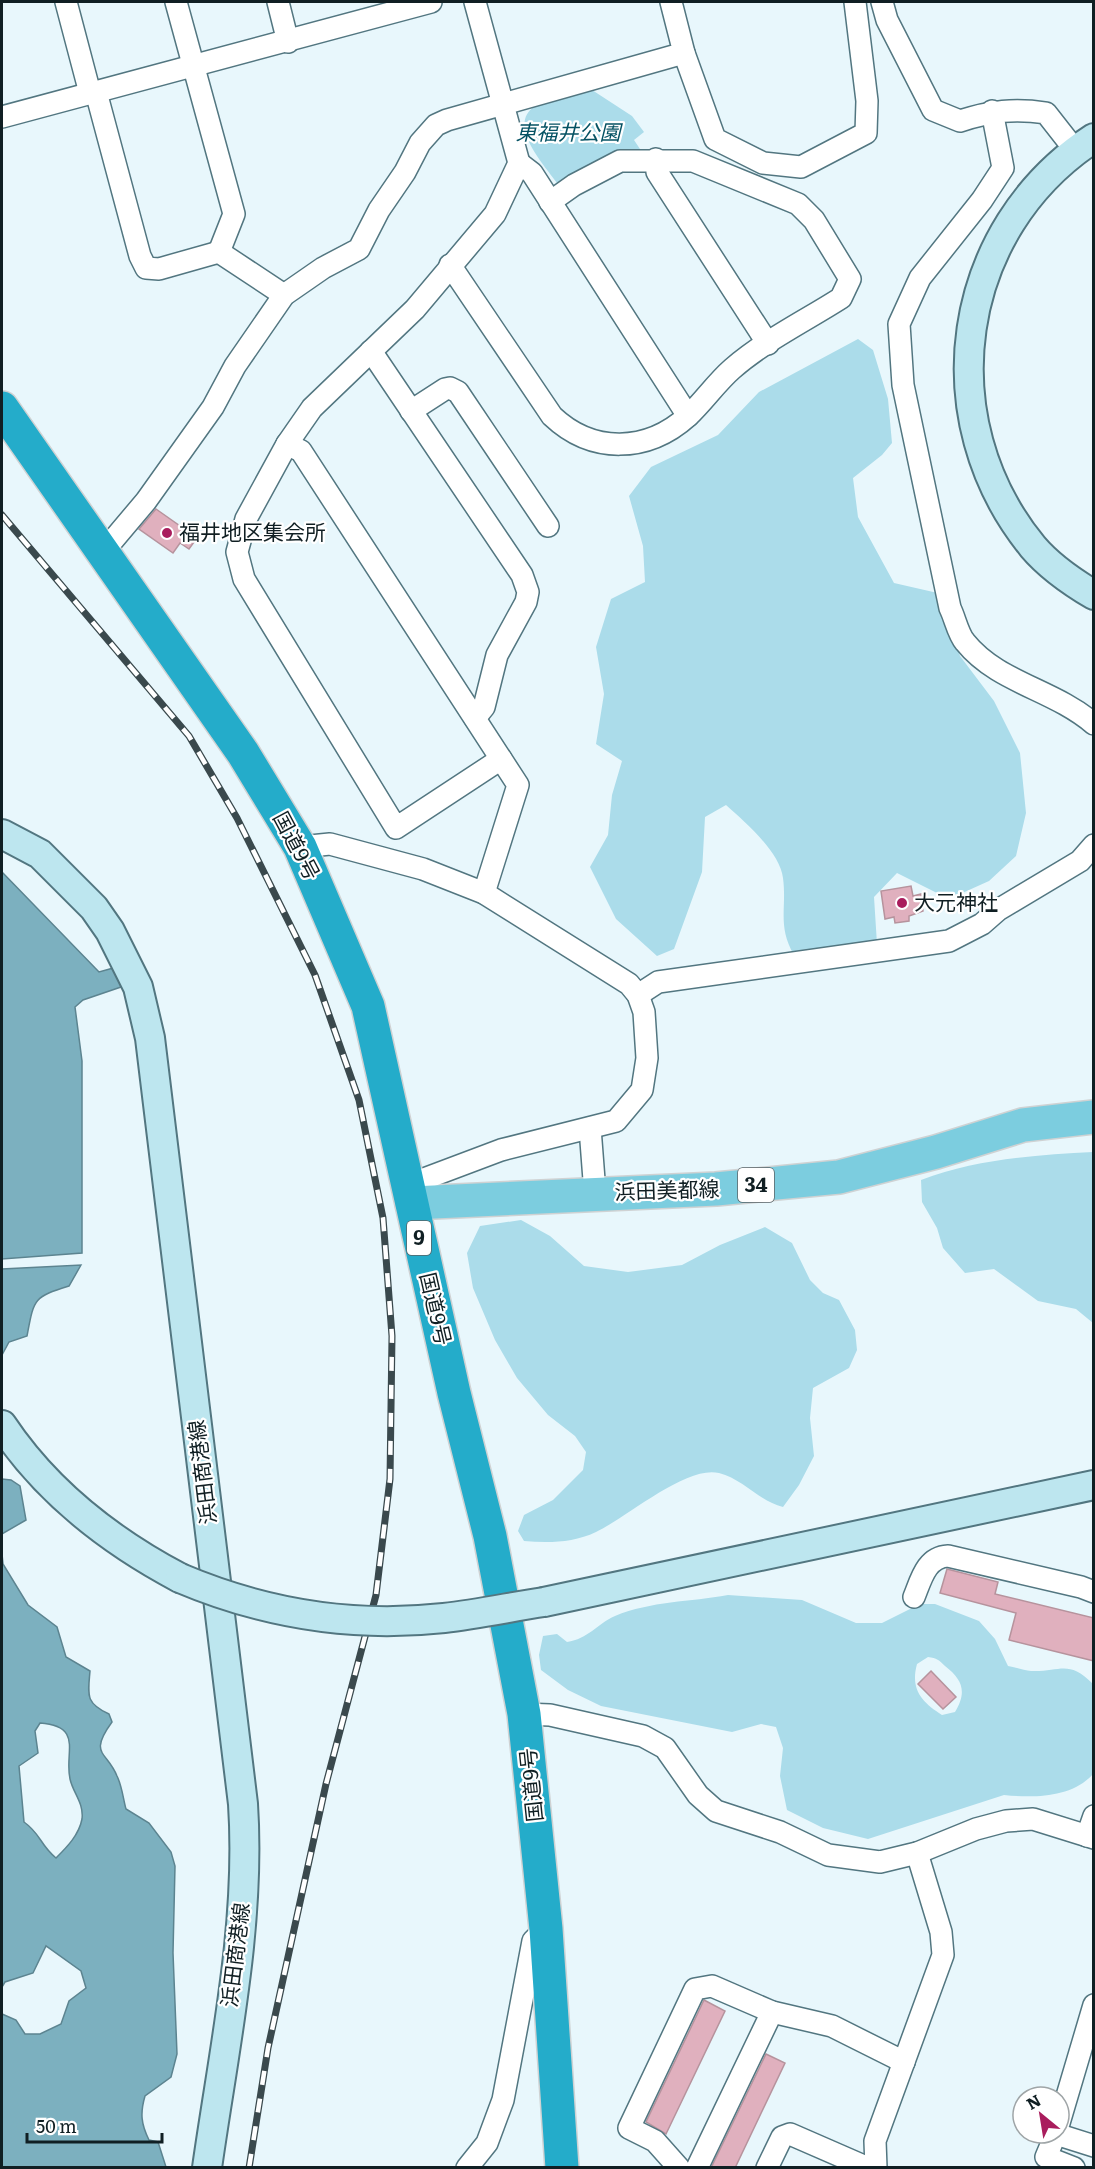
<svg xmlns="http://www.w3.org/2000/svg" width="1095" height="2169" font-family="Literata,'Noto Sans JP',serif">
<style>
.green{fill:#abdcea;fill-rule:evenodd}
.water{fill:#7cb0bf;stroke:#5c8490;stroke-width:1.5;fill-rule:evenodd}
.building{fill:#e0b0be;stroke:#b6939d;stroke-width:1.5}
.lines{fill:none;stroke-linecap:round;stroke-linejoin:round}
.street-casing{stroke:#527680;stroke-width:24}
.secondary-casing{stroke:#527680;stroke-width:32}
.primary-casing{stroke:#cfd2d3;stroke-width:36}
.highway-casing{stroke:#cfd2d3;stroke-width:36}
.street{stroke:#fff;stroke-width:21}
.secondary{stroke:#bde6ef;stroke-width:28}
.primary{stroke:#7ccddf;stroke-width:33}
.highway{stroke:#24acca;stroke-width:33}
.rail-casing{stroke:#3a494d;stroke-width:7}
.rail{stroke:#fff;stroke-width:4.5;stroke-dasharray:14;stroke-linecap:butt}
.secondary-bridge-casing{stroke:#527680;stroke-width:32;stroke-linecap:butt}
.secondary-bridge{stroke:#bde6ef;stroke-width:28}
.poi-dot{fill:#a91d5d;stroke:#fff;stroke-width:2}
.labels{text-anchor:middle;stroke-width:4.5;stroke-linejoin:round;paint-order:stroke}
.shield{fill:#fff;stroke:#586265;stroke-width:1.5}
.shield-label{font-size:20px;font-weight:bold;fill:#101f23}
.park-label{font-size:21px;font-style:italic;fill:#055263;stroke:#fff}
.poi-label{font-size:21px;fill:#101f23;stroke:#fff;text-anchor:start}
.street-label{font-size:21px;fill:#101f23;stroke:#fff}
</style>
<rect width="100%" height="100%" fill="#e8f7fc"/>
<!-- green -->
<g class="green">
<path d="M589 88 632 116 644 132 634 140 640 149 600 159 557 183C545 166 506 125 535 106 546 98 575 93 589 88Z"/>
<path d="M858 339 873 350 888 399 892 443 882 455 853 478 858 517 894 583 942 594 960 656 994 701 1020 753 1026 813 1016 856 989 881 949 899 897 873 874 897 877 944 794 955C777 925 787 909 783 878 780 852 745 822 726 805L705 817 702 872 674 949 657 956 616 919 590 867 608 835 612 795 622 761 596 744 604 694 596 647 611 599 645 582 643 546 629 496 651 467 718 435 759 392Z"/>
<path d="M1093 1152V1323L1076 1309 1038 1301 994 1269 965 1273 943 1248 937 1228 922 1202 921 1180C976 1159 1035 1155 1093 1152Z"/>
<path d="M521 1220 550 1236 584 1266 628 1272 682 1265 720 1245 765 1227 792 1243 810 1280 823 1293 839 1300 855 1330 857 1350 849 1368 813 1388 810 1418 814 1456 799 1485 783 1507C759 1501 743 1479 719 1473 686 1465 626 1518 596 1532 573 1543 548 1543 524 1541L518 1531 524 1515 553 1500 583 1470 586 1452 575 1436 548 1415 517 1378 495 1340 473 1288 467 1253 480 1226Z"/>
<path d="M728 1595 802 1600 856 1623H882L920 1604H935L979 1621 995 1639 1008 1666C1015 1667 1024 1670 1031 1671 1061 1672 1068 1659 1093 1684V1774C1072 1798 1033 1798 1004 1795L868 1839 823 1828 787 1810 780 1776 783 1748 776 1727 761 1724 732 1732 601 1706 568 1690 541 1670 539 1655 543 1636 557 1634 567 1642C588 1639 597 1624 615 1616 651 1601 690 1602 728 1595ZM928 1657C937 1658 939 1660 945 1666 963 1680 967 1692 955 1712L942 1715C922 1702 910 1690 917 1664Z"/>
</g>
<!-- water -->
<g class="water">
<path d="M2 872 99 972 117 967 124 986 83 1000 75 1007 82 1061V1253L2 1259Z"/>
<path d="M81 1265 69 1286C33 1297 34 1299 27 1336L9 1342 2 1355V1269Z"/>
<path d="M2 1479 11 1480 20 1486 26 1520 2 1534Z"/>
<path d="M2 1554 3 1564 28 1605 57 1627 66 1657 90 1671C88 1695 85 1703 109 1714L112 1722C88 1755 107 1751 117 1776 122 1786 123 1798 126 1809L149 1823 171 1852 175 1866 173 1953 177 2054 171 2077 145 2096C140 2113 141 2124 149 2140L158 2142 166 2167H2V2014L16 2020 25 2034H40L61 2024 69 2001 86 1988 81 1971 46 1946 33 1973 5 1982 2 1987ZM40 1723C84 1726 64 1753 70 1779 73 1793 84 1803 82 1819 79 1835 67 1847 56 1858 40 1845 41 1834 24 1822L19 1766 38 1753 35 1731Z"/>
</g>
<!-- building -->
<g class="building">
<path d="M156 509 197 538 189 549 180 543 173 553 139 529Z"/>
<path d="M911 886 913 896 921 894 923 911 909 916V921L895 923 894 917 885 919 881 891Z"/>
<path d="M947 1569 998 1582 995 1594 1094 1618V1661L1009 1640 1016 1613 940 1593Z"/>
<path d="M931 1671 956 1697 943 1709 918 1684Z"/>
<path d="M704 2000 725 2011 666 2134 646 2122Z"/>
<path d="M766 2054 785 2063 735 2168H711Z"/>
</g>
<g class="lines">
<defs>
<g id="street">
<path d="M66 2 90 93"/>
<path d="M176 2 234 214 219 252"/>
<path d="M278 2 288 42"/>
<path d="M475 2 519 163 495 214 415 309 312 408 287 444 246 519 237 552 244 579 396 828 501 759"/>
<path d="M882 2 887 20 933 110 960 121C991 111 1014 108 1046 113L1075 150"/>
<path d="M684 53 715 139 763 163 801 167 866 133 867 101 855 2"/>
<path d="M96 92 140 256 146 268 159 269 219 252 284 295"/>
<path d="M992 111 1003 168 982 200 920 278 899 324 903 385 950 608C955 618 958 634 965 642 998 683 1053 689 1094 724"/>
<path d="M2 117 431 2"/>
<path d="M656 159 657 172 768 344"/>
<path d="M519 163 532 173 688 416"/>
<path d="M450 265 552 416C592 454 647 453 688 416 704 401 716 383 732 369 764 341 805 321 841 298L850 279 814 220 798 204 693 161H620L574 185 550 202"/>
<path d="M371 351 522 575 528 592 526 602 497 655 484 707 475 718"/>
<path d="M411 411 445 389 450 388 458 392 548 526"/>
<path d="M287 444 301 451 518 785 484 893"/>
<path d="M103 552 146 501 213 407 235 366 284 295 323 268 359 249 379 210 405 172 420 143 436 125 447 120 684 53 671 2"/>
<path d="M300 847 330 844 423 869 484 893 629 984 638 995 644 1012 647 1058 642 1090 616 1121 501 1150 408 1185"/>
<path d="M638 995 658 982 949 941 982 924 998 910 1080 861 1094 845"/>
<path d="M590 1128 595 1193"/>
<path d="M914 1597C921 1580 926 1557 948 1556L1081 1587 1094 1592"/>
<path d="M524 1714 550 1715 643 1736 665 1748 698 1795 716 1811 780 1832 828 1855 880 1862 917 1853 976 1829 1006 1821 1033 1819 1094 1838"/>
<path d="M1087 1836 1094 1816"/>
<path d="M1059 2123 1094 2005"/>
<path d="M1056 2133 1046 2157 1074 2168"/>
<path d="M1056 2134 1094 2146"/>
<path d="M467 2168 487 2143 503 2100 533 1941 545 1929"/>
<path d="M679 2168 655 2141 629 2128 695 1989 712 1986 772 2012 832 2026 904 2062"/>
<path d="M697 2168 772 2012"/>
<path d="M767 2168 782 2137 790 2134 868 2168"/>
<path d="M876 2168 875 2141 943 1955 941 1932 917 1853"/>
</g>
<g id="secondary">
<path d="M1094 138C954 229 928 419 1033 547 1050 567 1072 582 1094 595"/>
<path d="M2 834 40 854 94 908 110 931 138 987 150 1038 243 1804C251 1925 224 2048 207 2168"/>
<path d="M2 1425C46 1491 110 1541 180 1578"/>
<path d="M544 1602 1094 1485"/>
</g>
<path id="primary" d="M412 1203 716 1189 839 1177 936 1152 1023 1125 1094 1117"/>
<path id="highway" d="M2 408 243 753 300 847 368 1006 454 1393 490 1536 524 1714 546 1929 562 2168"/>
</defs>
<!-- street casing -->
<use href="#street" class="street-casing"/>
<!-- secondary casing -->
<use href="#secondary" class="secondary-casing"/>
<!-- primary casing -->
<use href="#primary" class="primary-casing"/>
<!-- highway casing -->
<use href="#highway" class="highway-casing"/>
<!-- street -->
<use href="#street" class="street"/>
<!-- secondary -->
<use href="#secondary" class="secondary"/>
<!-- primary -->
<use href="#primary" class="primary"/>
<!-- highway -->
<use href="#highway" class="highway"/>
<defs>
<path id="rail" d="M2 515 189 736 237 818 315 975 359 1100 383 1218 392 1336 390 1479 376 1595 326 1784 268 2048 249 2168"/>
</defs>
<!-- rail casing -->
<use href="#rail" class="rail-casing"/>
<!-- rail -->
<use href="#rail" class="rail"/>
<defs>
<path id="secondary-bridge" d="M180 1578C265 1614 353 1628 444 1618 478 1614 511 1607 544 1602"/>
</defs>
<!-- secondary-bridge casing -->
<use href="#secondary-bridge" class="secondary-bridge-casing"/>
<!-- secondary-bridge -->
<use href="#secondary-bridge" class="secondary-bridge"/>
</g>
<!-- markers -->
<g class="poi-dot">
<circle cx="167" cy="533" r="6"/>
<circle cx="902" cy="903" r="6"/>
</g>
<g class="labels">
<!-- shield labels -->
<g class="shield">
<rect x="738" y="1168" width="36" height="34" rx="4.5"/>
<rect x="407" y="1221" width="24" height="34" rx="4.5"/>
</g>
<g class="shield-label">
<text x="756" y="1192">34</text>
<text x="419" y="1245">9</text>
</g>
<!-- park labels -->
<g class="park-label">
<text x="568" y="140">東福井公園</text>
</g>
<!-- poi labels -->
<g class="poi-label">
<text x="179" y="540">福井地区集会所</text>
<text x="914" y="910">大元神社</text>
</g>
<!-- street labels -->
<g class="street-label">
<text transform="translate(296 846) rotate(62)" y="7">国道9号</text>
<text transform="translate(667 1191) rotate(-2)" y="7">浜田美都線</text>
<text transform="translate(435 1309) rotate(77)" y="7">国道9号</text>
<text transform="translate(203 1472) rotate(-97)" y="7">浜田商港線</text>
<text transform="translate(532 1785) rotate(-96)" y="7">国道9号</text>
<text transform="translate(236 1955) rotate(-83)" y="7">浜田商港線</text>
</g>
</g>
<!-- border -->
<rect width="1095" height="2169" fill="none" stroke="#101f23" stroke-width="6"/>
<!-- north arrow -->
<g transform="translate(1041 2115) rotate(330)"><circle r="28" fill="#ffffff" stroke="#9fa5a7" stroke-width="1.5"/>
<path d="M0-4.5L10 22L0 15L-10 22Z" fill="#a91d5d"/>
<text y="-9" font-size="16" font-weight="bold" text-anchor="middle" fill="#101f23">N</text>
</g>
<!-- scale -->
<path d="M27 2133v9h135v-9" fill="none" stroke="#101f23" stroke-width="3"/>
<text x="36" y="2133" font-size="18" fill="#101f23" stroke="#ffffff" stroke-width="4.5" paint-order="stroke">50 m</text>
</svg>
